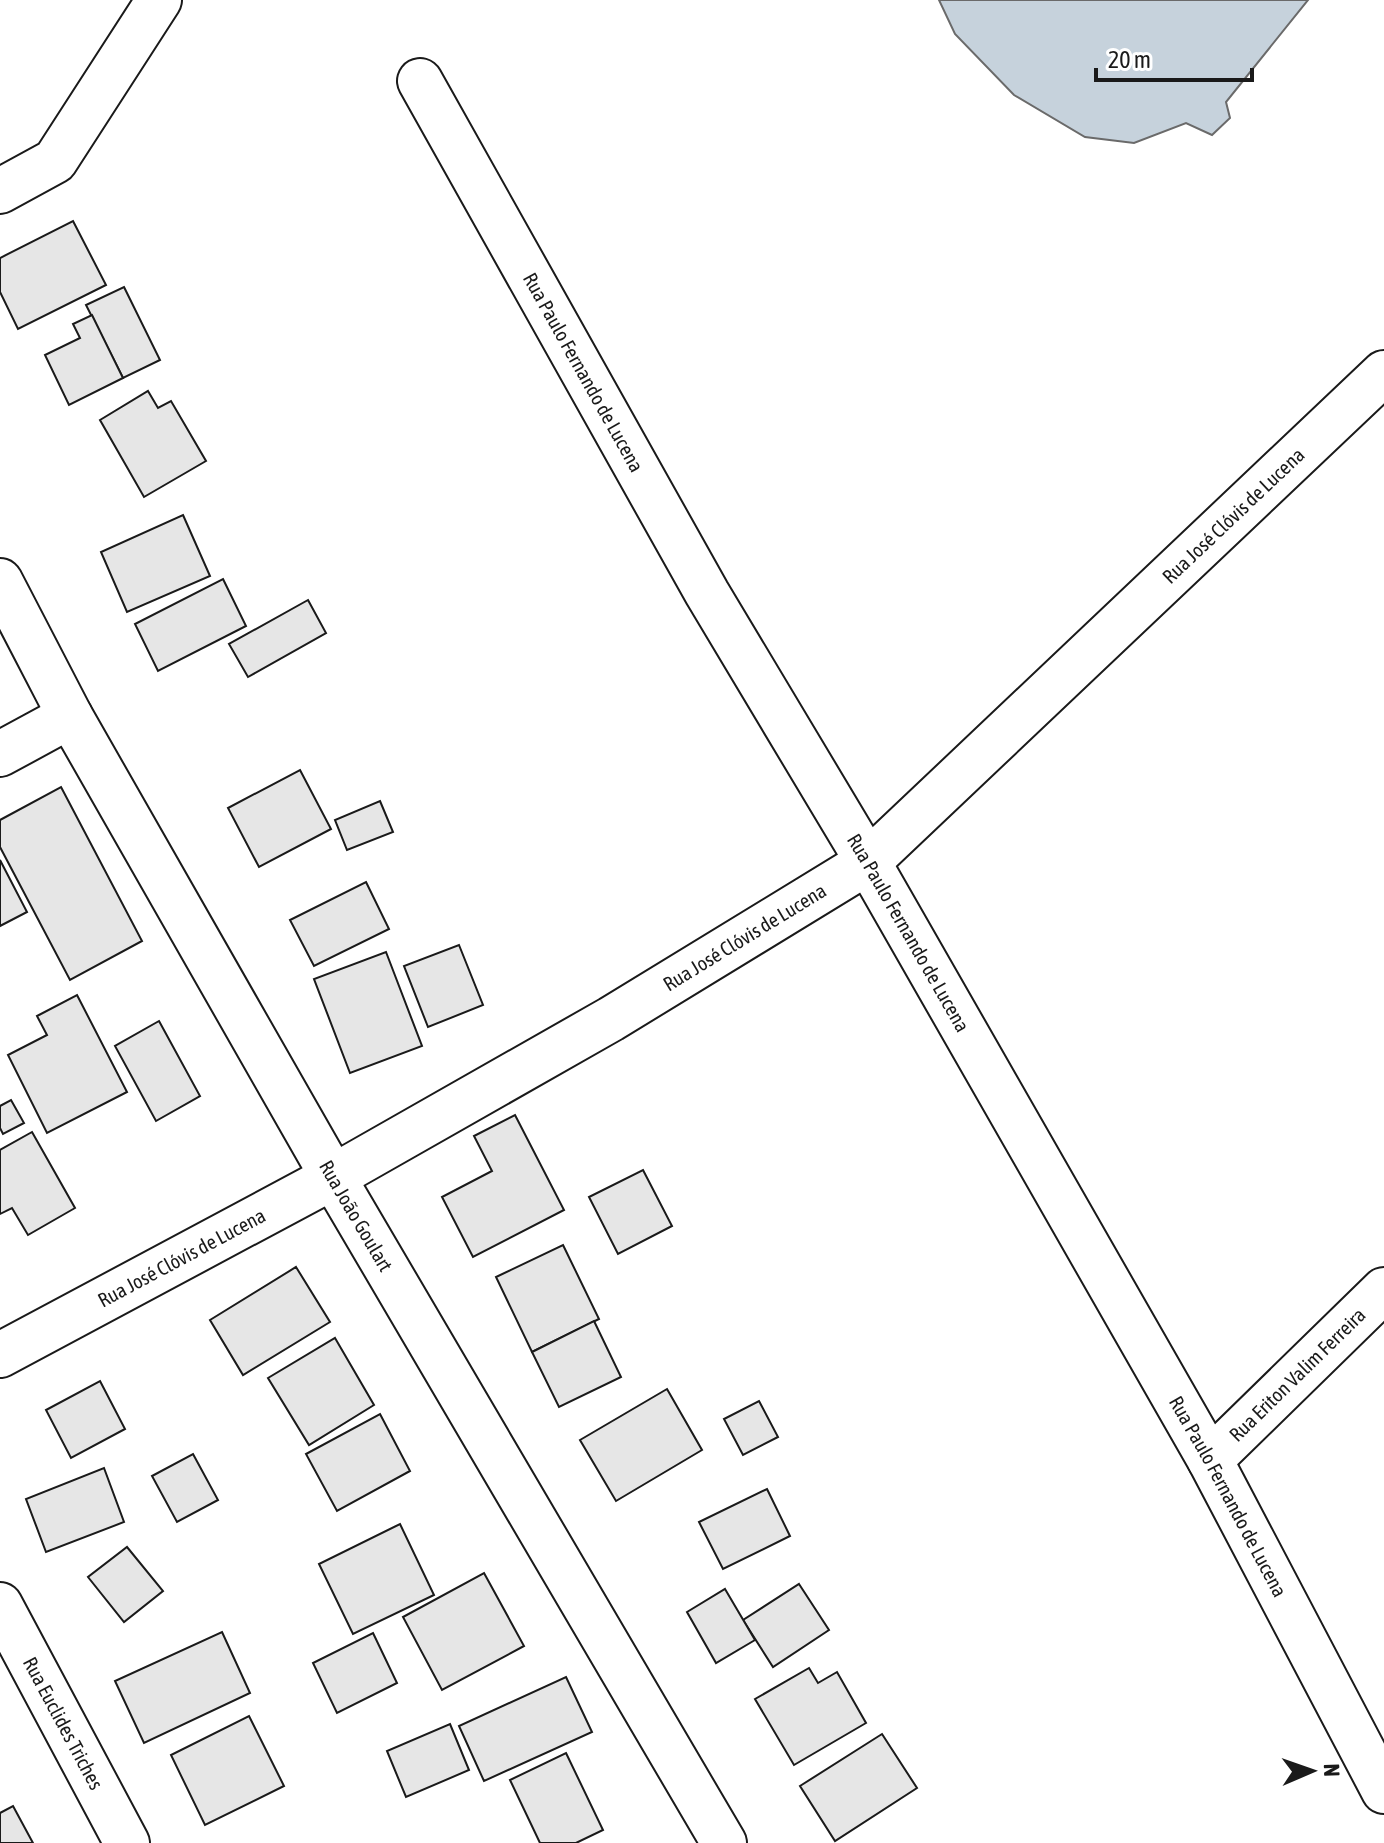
<svg xmlns="http://www.w3.org/2000/svg" width="1384" height="1843" font-family="'Asap Condensed',sans-serif">
<style>
.water{fill:#c6d2dc;stroke:#6a6a6a;stroke-width:2}
.building{fill:#e6e6e6;stroke:#1a1a1a;stroke-width:2}
.lines{fill:none;stroke-linecap:round;stroke-linejoin:round}
.street-casing{stroke:#1a1a1a;stroke-width:48}
.street{stroke:#fff;stroke-width:44}
.labels{text-anchor:middle;stroke-width:6;stroke-linejoin:round;paint-order:stroke}
.street-label{font-size:20px;fill:#1a1a1a;stroke:#fff}
</style>
<rect width="100%" height="100%" fill="#fff"/>
<!-- water -->
<path class="water" d="M939 0H1308L1226 102 1230 118 1212 135 1186 123 1134 143 1085 137 1014 95 955 34Z"/>
<!-- building -->
<g class="building">
<path d="M73 221 106 285 18 329 0 292V258Z"/>
<path d="M124 287 160 360 123 378 86 305Z"/>
<path d="M92 315 123 378 69 405 45 355 80 338 73 324Z"/>
<path d="M148 391 158 408 171 401 206 461 144 497 100 420Z"/>
<path d="M183 515 210 576 127 612 101 552Z"/>
<path d="M223 579 246 626 158 671 135 624Z"/>
<path d="M308 600 326 633 248 677 229 644Z"/>
<path d="M300 770 331 829 259 867 228 808Z"/>
<path d="M61 787 142 941 70 980 0 847V820Z"/>
<path d="M380 801 393 832 347 850 335 820Z"/>
<path d="M0 860 27 912 0 926Z"/>
<path d="M366 882 389 929 314 966 290 920Z"/>
<path d="M459 945 483 1005 428 1027 404 966Z"/>
<path d="M386 952 422 1046 350 1073 314 979Z"/>
<path d="M77 995 127 1092 47 1133 8 1055 47 1035 37 1016Z"/>
<path d="M159 1021 200 1096 156 1121 115 1046Z"/>
<path d="M11 1100 24 1123 3 1134 0 1128V1106Z"/>
<path d="M515 1115 564 1210 473 1257 442 1197 492 1171 474 1136Z"/>
<path d="M32 1132 75 1208 28 1235 12 1208 0 1214V1150Z"/>
<path d="M643 1170 672 1226 618 1254 589 1197Z"/>
<path d="M563 1245 599 1319 532 1352 496 1277Z"/>
<path d="M296 1267 330 1322 243 1375 210 1320Z"/>
<path d="M594 1321 621 1377 559 1407 532 1352Z"/>
<path d="M335 1338 374 1405 309 1445 268 1378Z"/>
<path d="M100 1381 125 1429 71 1458 46 1410Z"/>
<path d="M667 1389 702 1450 616 1501 580 1440Z"/>
<path d="M759 1401 778 1437 743 1455 724 1419Z"/>
<path d="M380 1414 410 1471 337 1511 306 1454Z"/>
<path d="M193 1454 218 1500 177 1522 152 1476Z"/>
<path d="M104 1468 124 1522 46 1552 26 1499Z"/>
<path d="M767 1489 790 1536 723 1569 699 1522Z"/>
<path d="M400 1524 434 1595 353 1634 319 1564Z"/>
<path d="M127 1547 163 1591 124 1622 88 1577Z"/>
<path d="M484 1573 524 1646 442 1690 403 1617Z"/>
<path d="M799 1584 829 1630 773 1667 743 1620Z"/>
<path d="M725 1589 755 1640 716 1663 687 1612Z"/>
<path d="M222 1632 250 1693 144 1743 115 1681Z"/>
<path d="M373 1633 397 1683 337 1713 313 1663Z"/>
<path d="M809 1668 818 1683 837 1672 866 1723 794 1765 755 1699Z"/>
<path d="M566 1677 592 1732 484 1781 459 1726Z"/>
<path d="M249 1716 284 1786 205 1825 171 1755Z"/>
<path d="M450 1724 469 1770 406 1797 387 1751Z"/>
<path d="M882 1734 917 1788 835 1841 800 1786Z"/>
<path d="M566 1753 603 1830 576 1843H540L510 1780Z"/>
<path d="M13 1806 33 1843H0V1813Z"/>
</g>
<g class="lines">
<defs>
<g id="street">
<path id="s1" d="M420 81 707 593 868 862 1210 1460 1384 1791"/>
<path d="M0 191 55 161 159 0"/>
<path id="s2" d="M0 581 70 716 333 1177 724 1843"/>
<path d="M0 754 70 716"/>
<path id="s3" d="M0 1355 333 1177 611 1019 868 862 1384 373"/>
<path id="s4" d="M1210 1460 1384 1290"/>
<path id="s5" d="M0 1605 127 1843"/>
</g>
</defs>
<!-- street casing -->
<use href="#street" class="street-casing"/>
<!-- street -->
<use href="#street" class="street"/>
</g>
<g class="labels">
<!-- street labels -->
<g class="street-label">
<text dy="7" stroke="none"><textPath href="#s1" startOffset="334">Rua Paulo Fernando de Lucena</textPath></text>
<text dy="7" stroke="none"><textPath href="#s3" startOffset="1502">Rua José Clóvis de Lucena</textPath></text>
<text dy="7" stroke="none"><textPath href="#s1" startOffset="982">Rua Paulo Fernando de Lucena</textPath></text>
<text dy="7" stroke="none"><textPath href="#s3" startOffset="854">Rua José Clóvis de Lucena</textPath></text>
<text dy="7" stroke="none"><textPath href="#s2" startOffset="728">Rua João Goulart</textPath></text>
<text dy="7" stroke="none"><textPath href="#s3" startOffset="206">Rua José Clóvis de Lucena</textPath></text>
<text dy="7" stroke="none"><textPath href="#s4" startOffset="122">Rua Eriton Valim Ferreira</textPath></text>
<text dy="7" stroke="none"><textPath href="#s1" startOffset="1630">Rua Paulo Fernando de Lucena</textPath></text>
<text dy="7" stroke="none"><textPath href="#s5" startOffset="134">Rua Euclides Triches</textPath></text>
</g>
</g>
<!-- north arrow -->
<g transform="translate(1312 1771) rotate(88)" stroke="#ffffff" stroke-width="6" paint-order="stroke">
<path d="M0-6L14 30L0 20L-14 30Z" fill="#1a1a1a"/>
<text y="-12" font-size="22" font-weight="bold" text-anchor="middle" fill="#1a1a1a">N</text>
</g>
<!-- scale -->
<path d="M1096 68v12h156v-12" fill="none" stroke="#1a1a1a" stroke-width="4"/>
<text x="1108" y="68" font-size="24" fill="#1a1a1a" stroke="#ffffff" stroke-width="6" paint-order="stroke">20 m</text>
</svg>
